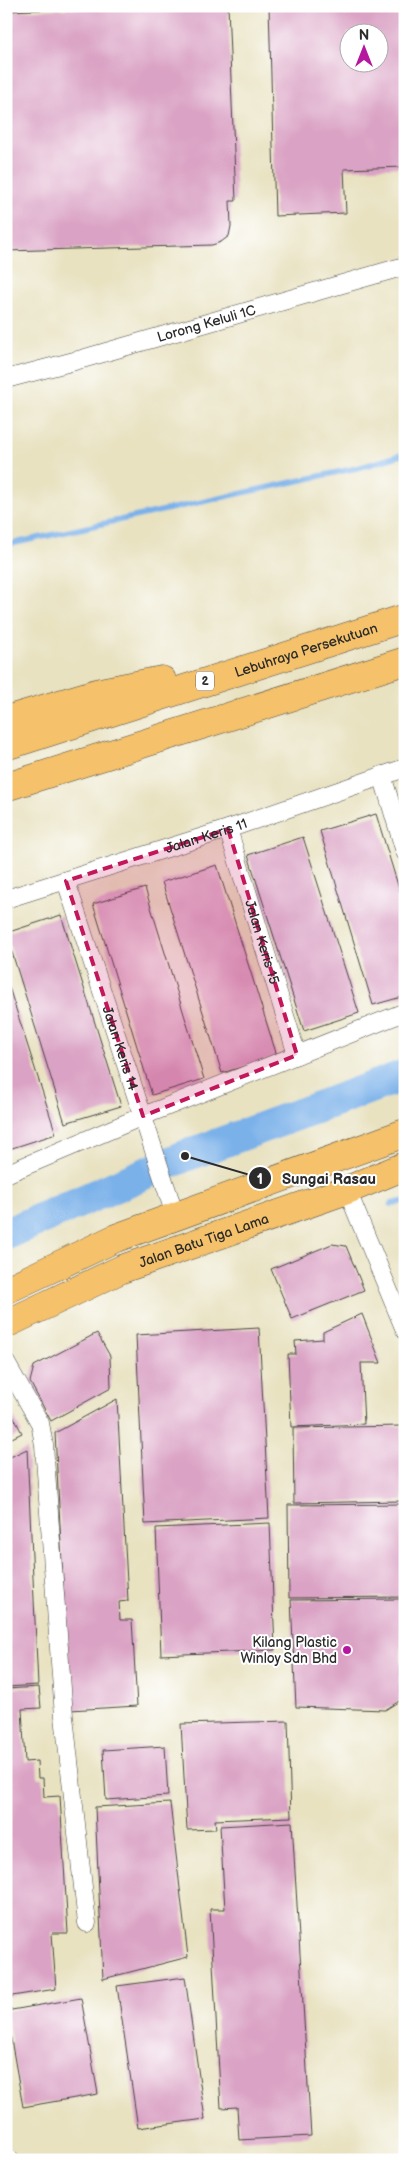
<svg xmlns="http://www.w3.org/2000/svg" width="411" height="2166" font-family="'Balsamiq Sans',sans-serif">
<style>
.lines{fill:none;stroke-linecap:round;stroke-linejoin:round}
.stream{stroke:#7ab1e9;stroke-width:5.5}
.river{stroke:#7ab1e9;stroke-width:32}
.building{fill:#daa2c4;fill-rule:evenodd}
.minor-casing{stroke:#474642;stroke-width:19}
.primary-casing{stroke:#474642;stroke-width:29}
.trunk-casing{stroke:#474642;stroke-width:29}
.minor{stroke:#fff;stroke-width:18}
.primary{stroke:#f5c16b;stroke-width:28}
.trunk{stroke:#f5c16b;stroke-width:28}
.marked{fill:#c2185b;fill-opacity:0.2;stroke:#c2185b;stroke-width:4;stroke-dasharray:10 6;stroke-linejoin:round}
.poi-dot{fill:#b5179e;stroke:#fff;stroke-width:2}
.labels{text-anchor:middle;stroke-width:4;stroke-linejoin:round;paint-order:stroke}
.shield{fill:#fff;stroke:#6b6b6b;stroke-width:1}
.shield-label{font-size:12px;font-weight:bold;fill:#2b2b2b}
.street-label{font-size:14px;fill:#2b2b2b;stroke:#fff}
.poi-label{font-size:14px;fill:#2b2b2b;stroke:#fff;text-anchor:end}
.leader{fill:none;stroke:#2b2b2b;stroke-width:2}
.callout-dot{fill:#2b2b2b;stroke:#fff;stroke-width:2}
.mark-label{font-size:15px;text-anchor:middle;font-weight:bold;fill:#fff}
.callout-label{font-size:15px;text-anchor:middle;font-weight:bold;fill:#2b2b2b;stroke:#fff;stroke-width:4;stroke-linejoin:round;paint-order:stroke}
</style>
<rect width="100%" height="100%" fill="#fff"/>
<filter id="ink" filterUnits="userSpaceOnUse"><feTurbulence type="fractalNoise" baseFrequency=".02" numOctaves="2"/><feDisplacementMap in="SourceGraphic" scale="10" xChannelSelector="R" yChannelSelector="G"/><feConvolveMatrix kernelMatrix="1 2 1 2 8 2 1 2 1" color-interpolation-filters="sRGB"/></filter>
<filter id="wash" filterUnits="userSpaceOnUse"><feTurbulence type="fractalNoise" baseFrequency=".0096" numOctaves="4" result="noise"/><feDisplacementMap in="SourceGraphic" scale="20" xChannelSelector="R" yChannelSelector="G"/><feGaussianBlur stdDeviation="1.12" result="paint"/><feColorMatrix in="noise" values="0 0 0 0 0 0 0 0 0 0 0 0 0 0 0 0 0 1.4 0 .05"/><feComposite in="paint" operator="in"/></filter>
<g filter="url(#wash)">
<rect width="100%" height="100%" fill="#e8e2c1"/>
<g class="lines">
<!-- stream -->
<g class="stream">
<path d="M6 545 361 467 405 454"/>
<path d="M391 1204 405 1201"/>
</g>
<!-- river -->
<path class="river" d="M6 1234 185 1156 405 1075"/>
</g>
<g id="blocks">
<!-- building -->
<g class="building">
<path d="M154 6H228L236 201H230L231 226 229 236 221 242 212 245 6 251V11Z"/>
<path d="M269 6 405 7V167L344 169 346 213 275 216ZM348 32H378V62H348Z"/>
<path d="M376 814 405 908V996L373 1005 320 831Z"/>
<path d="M303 837 359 1013 304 1031 248 855Z"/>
<path d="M217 865 277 1056 222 1073 162 882Z"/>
<path d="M145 888 204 1079 152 1095 93 904Z"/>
<path d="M61 915 121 1106 65 1123 6 933Z"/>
<path d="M6 978 56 1134 6 1150Z"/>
<path d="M332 1244 346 1246 364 1290 292 1319 271 1269Z"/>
<path d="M362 1314 381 1363H361L364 1424 291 1427 288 1354H296L295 1341 323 1339V1332Z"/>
<path d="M259 1328 269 1518 145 1524 136 1335Z"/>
<path d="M97 1333 110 1356 111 1388 51 1421 30 1382 34 1366Z"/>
<path d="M117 1399 128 1601 119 1602 120 1620H132L137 1706 70 1710 55 1433Z"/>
<path d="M6 1402 22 1433 6 1441Z"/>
<path d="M402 1426 403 1501 294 1503 293 1428Z"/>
<path d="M27 1449 38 1685 6 1687V1459Z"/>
<path d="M403 1504 404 1597 289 1598 288 1505Z"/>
<path d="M270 1523 275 1650 161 1655 156 1528Z"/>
<path d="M401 1599V1700L385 1710 296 1707 291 1600Z"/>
<path d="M39 1687 41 1708 22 1709 25 1762 37 1761 38 1778H43L44 1797 60 1796 68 1933H52L56 1989 6 1997V1689Z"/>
<path d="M288 1721 291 1817 215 1820 216 1829 187 1830 181 1724Z"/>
<path d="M165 1746 168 1796 106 1800 103 1750Z"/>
<path d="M170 1803 188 1957 103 1979 95 1807Z"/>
<path d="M292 1822 311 2136 239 2140 237 2107 221 2108 210 1909H225L220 1826Z"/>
<path d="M185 1977 205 2119 138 2128 117 1986Z"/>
<path d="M81 1998 98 2094 23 2107 6 2011Z"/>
</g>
</g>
</g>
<g filter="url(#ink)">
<use href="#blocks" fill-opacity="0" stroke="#474642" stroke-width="1"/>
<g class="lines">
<defs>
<g id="minor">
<path id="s1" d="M6 379 82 359 405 266"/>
<path d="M382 775 405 852"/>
<path id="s2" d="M228 829 297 1055"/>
<path id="s3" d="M66 881 175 1215"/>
<path id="s4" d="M6 899 228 829 405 768"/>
<path d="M6 1174 143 1116 405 1012"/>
<path d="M347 1190 405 1330"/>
<path d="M6 1363 40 1423 44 1445 64 1716 87 1923"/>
<path d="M6 2159 11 2160"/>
</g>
<g id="primary">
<path d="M6 1290 116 1238 405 1133"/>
<path id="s5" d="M6 1324 122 1269 347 1190 405 1166"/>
</g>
<g id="trunk">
<path d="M6 720 100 692 162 680"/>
<path id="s6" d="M6 746 405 618"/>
<path d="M6 787 405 661"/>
</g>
</defs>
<!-- minor casing -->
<use href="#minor" class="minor-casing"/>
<!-- primary casing -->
<use href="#primary" class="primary-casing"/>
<!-- trunk casing -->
<use href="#trunk" class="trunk-casing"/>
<!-- minor -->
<use href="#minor" class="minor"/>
<!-- primary -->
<use href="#primary" class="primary"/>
<!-- trunk -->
<use href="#trunk" class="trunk"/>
</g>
</g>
<!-- marked area -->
<path class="marked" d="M228 829 297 1055 143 1116 66 881Z"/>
<!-- markers -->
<circle class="poi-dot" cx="347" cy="1650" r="5"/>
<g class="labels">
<!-- shield labels -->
<rect class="shield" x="196" y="671.5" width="18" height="19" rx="4"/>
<g class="shield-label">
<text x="205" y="685">2</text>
</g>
<!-- street labels -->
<g class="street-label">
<text dy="5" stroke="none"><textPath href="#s1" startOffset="208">Lorong Keluli 1C</textPath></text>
<text dy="5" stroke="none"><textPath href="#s6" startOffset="315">Lebuhraya Persekutuan</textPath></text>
<text dy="5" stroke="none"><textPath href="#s4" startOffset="210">Jalan Keris 11</textPath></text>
<text dy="5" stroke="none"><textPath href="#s2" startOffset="118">Jalan Keris 15</textPath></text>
<text dy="5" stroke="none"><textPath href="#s3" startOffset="176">Jalan Keris 14</textPath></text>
<text dy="5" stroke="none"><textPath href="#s5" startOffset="215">Jalan Batu Tiga Lama</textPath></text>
</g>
<!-- poi labels -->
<g class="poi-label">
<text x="337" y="1647">Kilang Plastic<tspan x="337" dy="16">Winloy Sdn Bhd</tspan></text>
</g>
</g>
<!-- callouts -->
<path class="leader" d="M185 1156L260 1178"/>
<g class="callout-dot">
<circle cx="185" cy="1156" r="5"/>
<circle cx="260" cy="1178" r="12"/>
</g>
<g class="mark-label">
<text x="260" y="1184">1</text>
</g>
<g class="callout-label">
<text x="329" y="1184">Sungai Rasau</text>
</g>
<!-- margin -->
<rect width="411" height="2166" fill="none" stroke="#fff" stroke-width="25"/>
<!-- north arrow -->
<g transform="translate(364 48)"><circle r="24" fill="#ffffff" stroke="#aaaaaa"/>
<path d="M0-4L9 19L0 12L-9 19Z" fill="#b5179e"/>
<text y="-8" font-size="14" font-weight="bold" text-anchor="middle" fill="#2b2b2b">N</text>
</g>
</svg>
